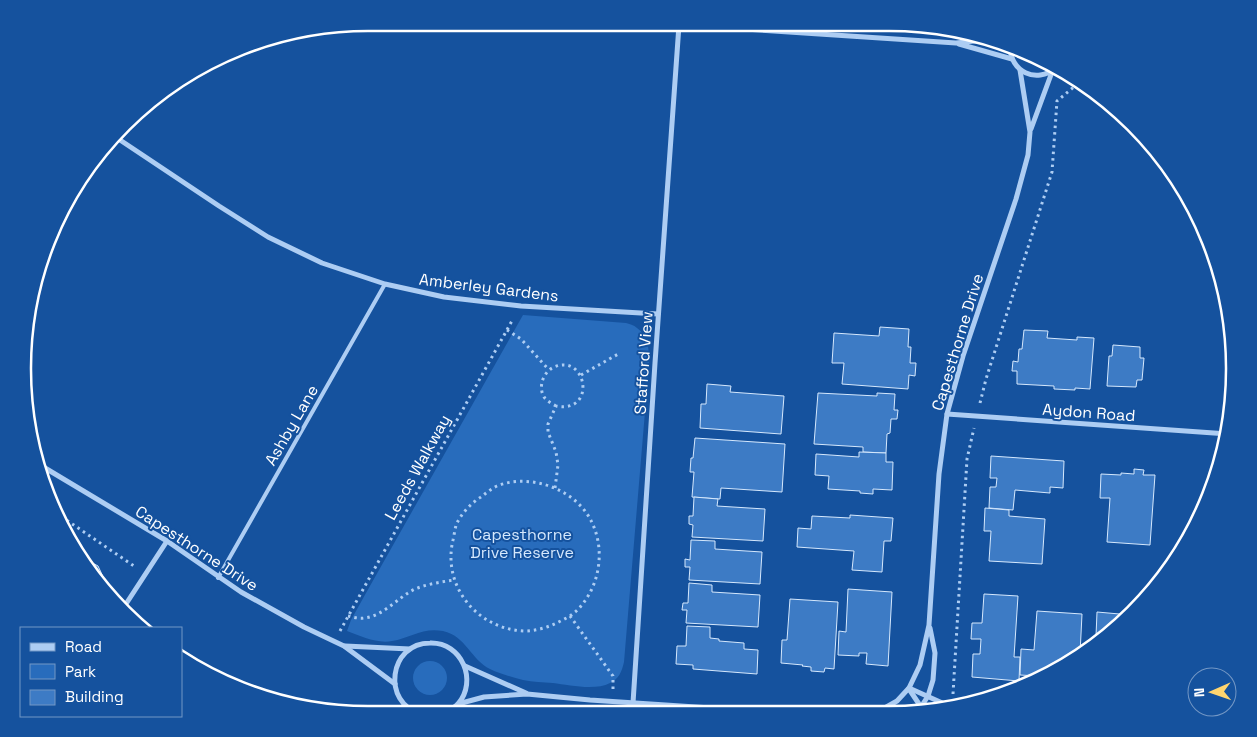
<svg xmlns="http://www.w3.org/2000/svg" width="1257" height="737" font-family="'Space Grotesk',sans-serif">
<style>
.green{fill:#286cbc}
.building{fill:#3d7bc5;stroke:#d5e8fd}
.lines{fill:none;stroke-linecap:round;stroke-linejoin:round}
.path{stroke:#adcdf3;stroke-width:3;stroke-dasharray:2.5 4;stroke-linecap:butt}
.service{stroke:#adcdf3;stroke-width:4}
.minor{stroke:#adcdf3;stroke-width:5}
.labels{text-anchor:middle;stroke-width:4;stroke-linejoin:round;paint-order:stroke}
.street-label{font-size:16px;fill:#fff;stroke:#15529e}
.park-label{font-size:16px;fill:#d5e8fd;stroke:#15529e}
.rim{fill:none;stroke:#fff;stroke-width:2.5}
</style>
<rect width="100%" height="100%" fill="#15529e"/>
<!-- green -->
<g class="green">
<path d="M523 315 626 323C629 324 634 325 637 328 652 338 649 360 648 376L624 662C622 671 619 679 610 683 595 691 569 685 553 683 543 682 533 682 523 680 512 677 500 674 490 669 471 660 466 636 443 631 423 627 410 638 392 641 377 644 361 636 347 631L351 620 366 593Z"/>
<circle cx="430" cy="678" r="17"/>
</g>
<!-- building -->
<g class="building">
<path d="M880 327 909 329 908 347H911L910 363H916L915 376 909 375 908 389 842 384 844 363H832L834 333 879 336Z"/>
<path d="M1024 330 1048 331 1047 338 1077 340V337L1094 338 1090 389 1075 388V390L1054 389V386L1017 384V371H1012L1013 361 1018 362 1019 349H1022Z"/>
<path d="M1113 345 1140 347V358H1144L1142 380H1137L1136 387 1107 386 1109 356H1112Z"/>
<path d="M707 384 731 386 730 392 784 396 781 434 700 428 701 404H706Z"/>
<path d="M818 393 877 396V393L895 394 894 410H898L897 419H891L890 433 887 434 886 453 863 452V447L814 444Z"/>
<path d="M695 438 785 444 782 492 721 488 720 499 692 497 694 472H690L691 458H693Z"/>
<path d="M859 452 886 453V462H893L892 490 873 489V494L860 493V491L828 489 829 476 815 475 816 454 859 457Z"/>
<path d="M991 456 1064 461 1063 488 1050 487V493L1015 490 1013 510 989 508 990 487H996L997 478H990Z"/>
<path d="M1134 469 1144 470 1143 475H1155L1150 545 1107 542 1110 498H1100L1101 474 1121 475V473L1134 474Z"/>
<path d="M694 497 718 499 717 506 765 509 763 541 692 537 693 525 689 524V516H693Z"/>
<path d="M985 508 1009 510V516L1045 519 1042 564 989 561 991 531H984Z"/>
<path d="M850 515 893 518 891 541H884L882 572 852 570 854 551 797 547 798 528 811 529 812 516 850 518Z"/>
<path d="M691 540 715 541V549L762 552 760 584 689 580 690 567H685V559L690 560Z"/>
<path d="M87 560 98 566 106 583 103 588 94 579 84 562Z"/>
<path d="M689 583 712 585V592L760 595 758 627 686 623 687 610H682L683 603H688Z"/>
<path d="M848 589 892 592 888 666 866 664 867 653H859V656L838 655 839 631 846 632Z"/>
<path d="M984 594 1018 596 1014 657H1020L1019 681 972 677 973 654H980L981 639H971L972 623H982Z"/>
<path d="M790 599 838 602 834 669 825 668 824 672 811 671V667L802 666 803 665 781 663 782 640H787Z"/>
<path d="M1037 611 1082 614 1080 654 1062 668 1039 678V676L1020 675 1021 649 1034 650Z"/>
<path d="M1097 612 1131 615 1103 637 1096 636Z"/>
<path d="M687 626 710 627V638L719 639V641L744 643V649L758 650 757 674 693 669V665L676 664 677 646H686Z"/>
</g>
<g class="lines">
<!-- path -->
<g class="path">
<path d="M507 330 521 339 549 370"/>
<path d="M581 375 620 353"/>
<path d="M980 403 986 379 1052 172 1057 101 1081 81"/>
<path d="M555 488 558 465 556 452 548 432V424L556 406C597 414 587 353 554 367 543 372 538 387 544 397 547 401 552 404 556 406"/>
<path d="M56 513 134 566"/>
<path d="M348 616C353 617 359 619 364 618 384 616 398 597 415 589 427 584 441 582 454 580"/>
<path d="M570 616C574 613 578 610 581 606 603 580 606 539 585 511 566 486 526 474 497 486 491 489 486 493 481 497 471 503 461 514 456 525 455 530 454 535 453 540 442 586 477 629 524 631 541 631 556 624 570 616L613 676V689"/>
<path d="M340 631 513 319"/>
<path d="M953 694 967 459 974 428"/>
</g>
<!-- service -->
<path class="service" d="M218 578 385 284"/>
<!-- minor -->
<g class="minor">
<path d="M654 23 956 43 992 39"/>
<path d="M959 44 1012 59"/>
<path d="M1010 46C1010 72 1036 84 1056 68"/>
<path d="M1031 129 1052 72"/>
<path d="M117 138 219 206 268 237 322 263 385 284 444 297 521 306 658 314"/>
<path d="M947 414 1228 434"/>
<path d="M40 465 167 541 241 592 304 627 344 646 395 684"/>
<path d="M124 607 167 541"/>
<path d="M345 646 410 649"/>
<path d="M465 666 526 693"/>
<path d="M909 688 949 706"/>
<path d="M909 689 921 707 927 711"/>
<path d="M633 703 655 363 679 25"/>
<path d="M458 704 484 697 527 694 590 700 804 714"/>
<path d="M915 713 921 707 928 696 933 680 935 653 930 628"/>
<path d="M421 714C381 703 389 643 430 643 462 642 478 681 458 704 453 709 447 711 441 714"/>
<path d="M865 714 881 710 897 701 909 688 920 665 929 625 939 474 947 414 963 356 1016 199 1028 155 1030 132 1020 70"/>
</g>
</g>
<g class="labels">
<!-- street labels -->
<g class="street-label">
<text transform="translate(489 287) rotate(7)" y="6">Amberley Gardens</text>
<text transform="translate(957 342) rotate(-73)" y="6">Capesthorne Drive</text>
<text transform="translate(643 363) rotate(-86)" y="6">Stafford View</text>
<text transform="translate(1089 412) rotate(4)" y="6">Aydon Road</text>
<text transform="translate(291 425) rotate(-60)" y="6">Ashby Lane</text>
<text transform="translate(417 467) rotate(-61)" y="6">Leeds Walkway</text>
<text transform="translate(197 548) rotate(33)" y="6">Capesthorne Drive</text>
</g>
<!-- park labels -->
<g class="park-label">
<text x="522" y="540">Capesthorne<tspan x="522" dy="18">Drive Reserve</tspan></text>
</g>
</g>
<!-- crop -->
<path d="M0 0H1257V737H0ZM368 31H889A337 337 0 0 1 1226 368V369A337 337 0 0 1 889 706H368A337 337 0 0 1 31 369V368A337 337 0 0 1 368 31Z" fill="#15529e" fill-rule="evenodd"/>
<path class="rim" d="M368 31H889A337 337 0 0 1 1226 368V369A337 337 0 0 1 889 706H368A337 337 0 0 1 31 369V368A337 337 0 0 1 368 31Z"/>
<!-- legend -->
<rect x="20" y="627" width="162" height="90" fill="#15529e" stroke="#7397c5"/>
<rect x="30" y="643" width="25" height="8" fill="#adcdf3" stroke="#7397c5"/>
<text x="65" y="652" font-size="15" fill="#ffffff">Road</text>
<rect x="30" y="664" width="25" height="15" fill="#286cbc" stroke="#7397c5"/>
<text x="65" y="677" font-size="15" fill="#ffffff">Park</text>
<rect x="30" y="690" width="25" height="15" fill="#3d7bc5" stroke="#7397c5"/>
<text x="65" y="702" font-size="15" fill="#ffffff">Building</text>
<!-- north arrow -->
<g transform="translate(1212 692) rotate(268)"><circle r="24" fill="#15529e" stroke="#7397c5"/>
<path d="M0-4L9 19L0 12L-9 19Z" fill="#ffd56f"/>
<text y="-8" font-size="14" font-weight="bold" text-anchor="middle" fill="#ffffff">N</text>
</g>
</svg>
